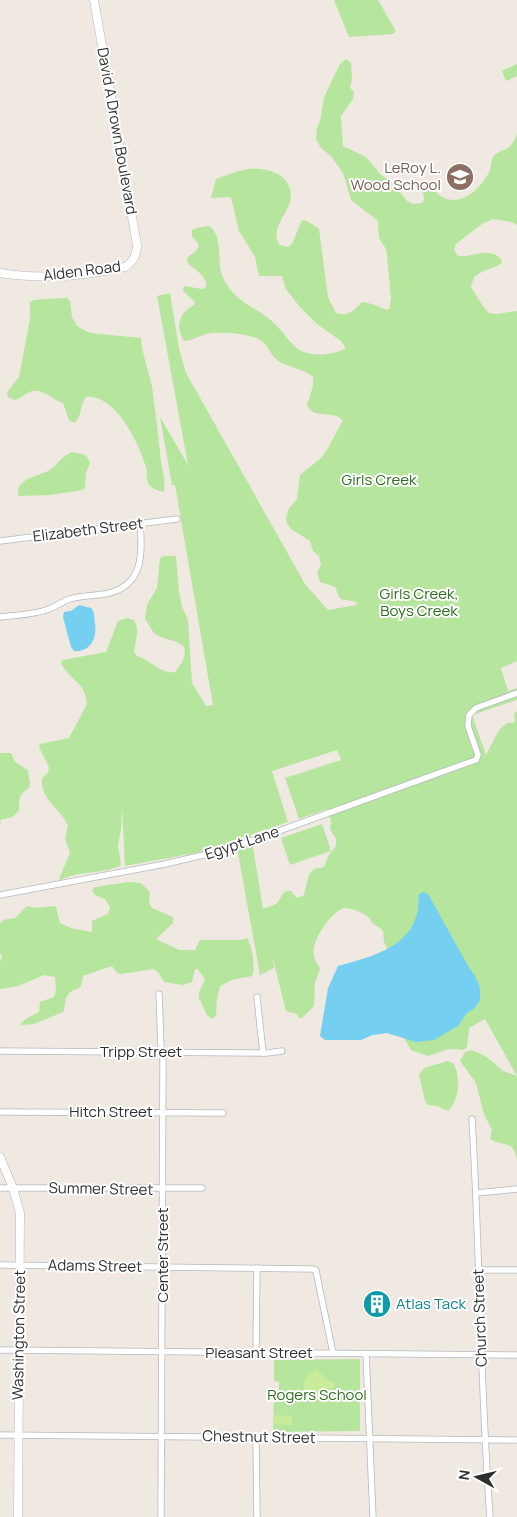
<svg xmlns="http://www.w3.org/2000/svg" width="517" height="1517" font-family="Manrope,sans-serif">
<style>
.green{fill:#b6e59e;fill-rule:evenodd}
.pitch{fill:#c9ec9a}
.water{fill:#75cff0}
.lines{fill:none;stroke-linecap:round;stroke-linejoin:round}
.street-casing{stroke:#b4b7c1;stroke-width:7}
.secondary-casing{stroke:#b4b7c1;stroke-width:9}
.street{stroke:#fff;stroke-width:5.5}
.secondary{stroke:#fff;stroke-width:8}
.labels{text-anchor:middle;stroke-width:4;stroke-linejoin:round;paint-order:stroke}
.street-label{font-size:15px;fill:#2e2e2e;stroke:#fff}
.education-label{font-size:15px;fill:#785e54;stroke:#fff;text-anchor:end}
.park-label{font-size:15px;fill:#2c6e1b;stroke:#fff}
.culture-label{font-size:15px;fill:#0d838f;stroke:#fff;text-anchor:start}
</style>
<rect width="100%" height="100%" fill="#efe9e1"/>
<!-- green -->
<g class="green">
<path d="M334 0H378L396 31 393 34 349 37Z"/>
<path d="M346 59 351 63 352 80 350 88 354 92 353 99 341 116 343 146 366 157 380 174 394 184 407 201 413 204 422 203 424 200 423 191 427 188C435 189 439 197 447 199 465 204 482 187 489 172 491 168 491 162 493 157 497 151 504 151 509 147 513 144 515 138 517 134V225L511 222 493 219 482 224 456 244 454 250 458 256C474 258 488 246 501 259L502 263C493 269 482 270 474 277L471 287 482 305 489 313 496 314 517 311V661L501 668 508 691 517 688V700L472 715 486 755 499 730 507 723 515 722 514 713 517 711V1076L485 1019 469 1028 467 1047 464 1050 449 1049 428 1056 411 1050 404 1038 400 1026 392 958 384 942 383 931C380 927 377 927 374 924 370 921 372 921 369 918 365 913 350 907 344 908 330 913 311 941 314 955 314 961 319 964 320 969L315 983 314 1006 302 1018H299L297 1014 286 1011 272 955 274 968 260 975 236 842 195 853 125 866 122 807 121 829 118 846 121 865C103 875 79 870 61 880L59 879 70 853 65 838 68 825C60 808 40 799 42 778L48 773 49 767 39 747 40 744 69 738 87 704C86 682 69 680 61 663L63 660 106 652 118 621 127 618 134 620 137 627V634L134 652 137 656C149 660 163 675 175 672 181 664 187 657 184 647 176 638 163 641 154 633 151 629 148 623 145 619L147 605 157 588 160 558 164 556H176L179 591 182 607 188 620 192 683 206 706 213 705 175 485H172L160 417 188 465 157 296 170 293 179 348 186 373 305 584 328 610 357 605 356 602C338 597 343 605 335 587L320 582 317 573 321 565 319 556 313 551 310 541 291 529 287 523 286 518 289 508 297 499 300 475 321 458 328 448 343 420C340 418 336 415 332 415 321 413 313 416 307 405L313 386V377C303 368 288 368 277 360 271 356 269 347 263 342 252 333 220 331 206 334 198 336 192 341 184 341 175 327 179 313 194 305L195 302 183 291 184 286 202 289 206 287C208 276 194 270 187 262L188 257C198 249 204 247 192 237V230L196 228 209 226C221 233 219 256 220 268 221 274 224 281 228 286 239 304 260 309 275 324 282 331 293 347 301 351 314 357 334 355 346 348L341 341 317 324 299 306 286 289 282 276H259L255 257 239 231 231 197 211 198 216 179C227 175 238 170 250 169 270 167 296 177 290 202 286 216 269 231 280 245L288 247 292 244 302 220 307 221 319 229 328 297 336 313C347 317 355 310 362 302L372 304 387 310 389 309 391 299 387 255 386 249 379 238 378 221 351 200 343 173 331 156 321 148 316 139 317 128 320 121 324 97 340 64ZM337 750 341 760 285 778 299 819 327 809 331 821 330 829 336 839V846L328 856 324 867 314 869 309 874 304 895 297 898 291 891C282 889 282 898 276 904 272 906 268 907 263 909L251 835 288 822 272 771Z"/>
<path d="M517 64V76L506 81 502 71Z"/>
<path d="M62 298H67L70 301 72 317 77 326 82 329 90 333 141 338C142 356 149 370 152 387 155 409 158 431 160 453 161 467 166 478 164 492 159 491 153 489 150 486 145 481 148 473 146 467 139 444 116 394 86 397 79 405 83 416 74 423L69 420 63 403C53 400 44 389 33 391 27 392 21 398 15 400L8 397 7 392 19 377 30 319V302L34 300Z"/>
<path d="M73 452 86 455 90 463 86 473 85 487 83 490 50 495 19 496C13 480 38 476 48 471 59 465 60 456 73 452Z"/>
<path d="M0 753H11L15 762 28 770 30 783 29 788C17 796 20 799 19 811L12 817 1 820 0 826Z"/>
<path d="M322 824 331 851 290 865 281 838Z"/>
<path d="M129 882 141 883 150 892 149 902 152 908 173 917V923L156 939 179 950H195L200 940H240L247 938C252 944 256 969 252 976L232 980 220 986 217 999 216 1016 212 1019 207 1015 199 998V992L205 980 198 969H195L192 982 182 985 164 982 159 973 154 969 121 974 117 973 112 966 83 976C81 996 75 984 67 996 64 1001 66 1007 63 1012L34 1024 22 1025 21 1024 24 1020 39 1012 40 1002 54 997 56 991 55 977 44 975 18 986 0 989V961L2 957 0 953V924L3 920 15 918 27 906 36 908 53 906 56 907 60 923 71 928 92 932V921L108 914 110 907 105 899 95 895 92 891 95 887Z"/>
<path d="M472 1050 487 1057 503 1071 517 1076V1161C514 1139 503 1147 490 1139L492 1130 484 1114 476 1083 460 1061 465 1052Z"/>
<path d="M448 1061 453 1063C461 1076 460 1100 448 1111L437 1106 428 1105 425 1101 419 1075 424 1068Z"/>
<path d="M360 1359V1431L273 1432 274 1393 279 1392V1382L274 1381V1360Z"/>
</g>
<!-- pitch -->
<g class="pitch">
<path d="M316 1370 330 1381 335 1382V1386L317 1399C299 1395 300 1376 316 1370Z"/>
<path d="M274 1415 292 1416V1425L274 1424Z"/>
</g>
<!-- water -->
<g class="water">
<path d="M79 605 91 608C95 612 94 618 95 624 97 638 91 652 74 651L71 647 63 617 64 612 71 611Z"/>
<path d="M424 892 428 894 467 964 475 976 480 988V1000L475 1008 467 1013 458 1026 434 1040 416 1042 387 1033 373 1035 361 1040H325L320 1036 328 988 338 966C367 958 406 949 416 917 419 910 418 901 419 894Z"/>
</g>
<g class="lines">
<defs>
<g id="street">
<path d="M0 541 177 519"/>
<path d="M0 617C16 615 34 615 49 609 57 606 63 601 70 599 81 595 93 596 105 594 143 587 143 555 140 524"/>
<path d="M0 895 165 864 229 849 467 763 476 760 478 755 468 726 469 715 476 708 517 693"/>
<path d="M159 994 161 1046 163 1057 161 1517"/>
<path d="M257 997 263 1053"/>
<path d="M0 1051 267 1053 282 1051"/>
<path d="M0 1112 223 1113"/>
<path d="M472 1119C480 1252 480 1385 490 1517"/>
<path d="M0 1188H202"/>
<path d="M476 1193 517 1189"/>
<path d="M0 1265 312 1269 316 1270 317 1276 333 1353"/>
<path d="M479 1270H517"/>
<path d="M0 1350 517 1355"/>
<path d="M256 1352 257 1268"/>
<path d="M366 1354 373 1517"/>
<path d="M0 1435 517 1440"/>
<path d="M256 1437 257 1517"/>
</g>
<g id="secondary">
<path d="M0 273C42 280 84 276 125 267 133 262 137 255 137 245L94 0"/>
<path d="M0 1157 13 1188 20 1213 18 1517"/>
</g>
</defs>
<!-- street casing -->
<use href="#street" class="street-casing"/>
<!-- secondary casing -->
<use href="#secondary" class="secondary-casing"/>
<!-- street -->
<use href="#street" class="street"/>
<!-- secondary -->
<use href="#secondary" class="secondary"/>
</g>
<!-- icons -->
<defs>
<symbol id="school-disc" viewBox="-11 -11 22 22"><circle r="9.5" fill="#8d6e63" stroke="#fff"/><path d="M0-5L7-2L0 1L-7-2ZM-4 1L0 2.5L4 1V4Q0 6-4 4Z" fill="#fff"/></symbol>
<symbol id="building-disc" viewBox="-11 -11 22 22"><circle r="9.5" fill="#0f9aa8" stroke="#fff"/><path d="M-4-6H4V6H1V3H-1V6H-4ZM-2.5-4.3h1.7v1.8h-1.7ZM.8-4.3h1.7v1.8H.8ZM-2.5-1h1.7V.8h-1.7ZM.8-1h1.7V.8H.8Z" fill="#fff"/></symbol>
</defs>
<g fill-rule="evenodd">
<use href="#school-disc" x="444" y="161" width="32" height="32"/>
<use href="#building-disc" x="361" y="1288" width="32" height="32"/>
</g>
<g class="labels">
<!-- street labels -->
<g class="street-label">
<text transform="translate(117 131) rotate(80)" y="5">David A Drown Boulevard</text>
<text transform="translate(82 271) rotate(-7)" y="5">Alden Road</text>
<text transform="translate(88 530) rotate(-7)" y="5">Elizabeth Street</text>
<text transform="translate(242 843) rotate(-18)" y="5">Egypt Lane</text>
<text x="141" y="1057">Tripp Street</text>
<text x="111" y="1117">Hitch Street</text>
<text transform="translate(101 1189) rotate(1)" y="5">Summer Street</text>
<text transform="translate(163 1255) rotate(-90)" y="5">Center Street</text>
<text transform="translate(95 1266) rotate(1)" y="5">Adams Street</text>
<text transform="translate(480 1318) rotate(-92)" y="5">Church Street</text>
<text transform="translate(19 1335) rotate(-89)" y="5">Washington Street</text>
<text x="259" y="1358">Pleasant Street</text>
<text transform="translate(259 1437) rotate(1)" y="5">Chestnut Street</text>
</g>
<!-- education labels -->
<g class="education-label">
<text x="441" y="173">LeRoy L.<tspan x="441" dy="17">Wood School</tspan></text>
</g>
<!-- park labels -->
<g class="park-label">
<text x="379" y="485">Girls Creek</text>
<text x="419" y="599">Girls Creek,<tspan x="419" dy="17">Boys Creek</tspan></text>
<text x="317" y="1400">Rogers School</text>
</g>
<!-- culture labels -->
<g class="culture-label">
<text x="396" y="1309">Atlas Tack</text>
</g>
</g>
<!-- north arrow -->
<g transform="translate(477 1477) rotate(278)" stroke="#ffffff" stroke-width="4" paint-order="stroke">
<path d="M0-4L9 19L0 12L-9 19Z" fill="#2e2e2e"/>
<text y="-8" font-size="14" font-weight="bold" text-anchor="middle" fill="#2e2e2e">N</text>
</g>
</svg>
